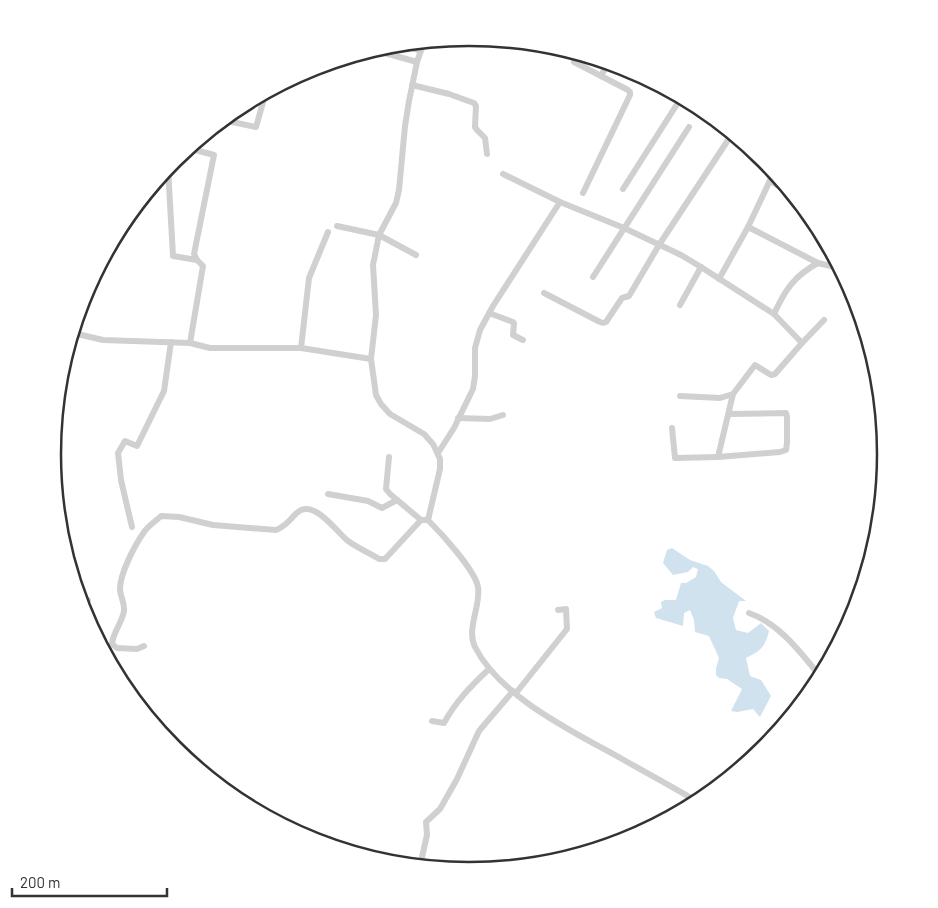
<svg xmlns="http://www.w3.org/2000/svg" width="938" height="908" font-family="Barlow,sans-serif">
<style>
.water{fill:#cfe2ee}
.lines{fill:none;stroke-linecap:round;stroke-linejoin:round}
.minor{stroke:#d0d0d0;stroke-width:6}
.rim{fill:none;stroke:#333;stroke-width:2.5}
</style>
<rect width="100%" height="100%" fill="#fff"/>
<!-- water -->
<path class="water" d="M672 548 690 560 708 566 714 571 721 582 746 601H739L733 618 736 630 748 633 761 623 769 631C765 647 761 651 746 658L750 676 761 680 771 696 760 717 753 709 737 712 731 711 742 689 727 679 719 678 716 675V668L719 658 709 636 695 632 694 620 690 610 684 613 683 626 656 618 654 612 662 608 661 602 665 600H676L681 583H686L696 577 698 569 693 567 688 572 673 575 663 563 667 550Z"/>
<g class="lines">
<!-- minor -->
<g class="minor">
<path d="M424 42 417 62 409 101 405 126 399 190 396 203 379 235 373 265 376 315 371 359 376 395 381 404 390 414 424 434 433 444 440 459V469L428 520C441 533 475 570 478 587 481 607 466 628 475 647 501 698 574 732 622 759 647 773 673 787 698 802"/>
<path d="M401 44 420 51"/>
<path d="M374 50 417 62"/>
<path d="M574 62 601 76"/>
<path d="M412 85 449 94 474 103 476 106 475 127 477 130 485 138 487 154"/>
<path d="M223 120 256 127 266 92"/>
<path d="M188 148 214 155 194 254 197 260 203 266 190 343"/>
<path d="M168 168 173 256 197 260"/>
<path d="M503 174 560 202 624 228 681 255 701 267 774 314"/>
<path d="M770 181 790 192"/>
<path d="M623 189 681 98"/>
<path d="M583 193 630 95V92L628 90 601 76 608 63"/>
<path d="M337 226 379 235 416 255"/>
<path d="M748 227 818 263"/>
<path d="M593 277 689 127"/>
<path d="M719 279 748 227 774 172"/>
<path d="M544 293 600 322 603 323 606 322 622 298 629 296 659 245 732 134"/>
<path d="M680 305 701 267"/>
<path d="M489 313 513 322 514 323 513 335 523 340"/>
<path d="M73 333 103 340 190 343 210 348H301L371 359"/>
<path d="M802 343 824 320"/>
<path d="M301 348 309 278 328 232"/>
<path d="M680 396 720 398 733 394"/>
<path d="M729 414 786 413 787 417V443L786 450 780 452 718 457 733 394 755 365 771 375 775 374 802 343 774 314C785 290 794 276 818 263L839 268"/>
<path d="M458 418 490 419 503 415"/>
<path d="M672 428 675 458 718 457"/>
<path d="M438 453 454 428 473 389 475 376V348L480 330 493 306 560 202"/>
<path d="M389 457 386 489 390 494 421 520"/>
<path d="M328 494 368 501 382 508 397 500"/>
<path d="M132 527 121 480 118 453 125 441 137 446 164 391 171 342"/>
<path d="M81 603 88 600"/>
<path d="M749 613C780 624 800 652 820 676"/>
<path d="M144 646 137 649 117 648 112 644C113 632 122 623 124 611 125 603 120 596 120 589 120 573 135 545 144 532 148 526 156 521 161 516L179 517 213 525 276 530C289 525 292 515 301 510 317 503 338 533 348 541 358 548 369 553 379 559H385L421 520H428"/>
<path d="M516 693 567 629 566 609 558 610"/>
<path d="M432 721 444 723C456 701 471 686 489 669"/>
<path d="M420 866 427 835 426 822 440 809 457 779 479 731 513 691"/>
</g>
</g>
<!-- crop -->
<path d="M0 0H938V908H0ZM61 454a408 408 0 1 1 816 0a408 408 0 1 1-816 0Z" fill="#fff" fill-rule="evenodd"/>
<path class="rim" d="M61 454a408 408 0 1 1 816 0a408 408 0 1 1-816 0Z"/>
<!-- scale -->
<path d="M12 888v8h155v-8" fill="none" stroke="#333333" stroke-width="2.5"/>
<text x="20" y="888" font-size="15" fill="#333333" stroke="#ffffff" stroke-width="4" paint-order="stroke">200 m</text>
</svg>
